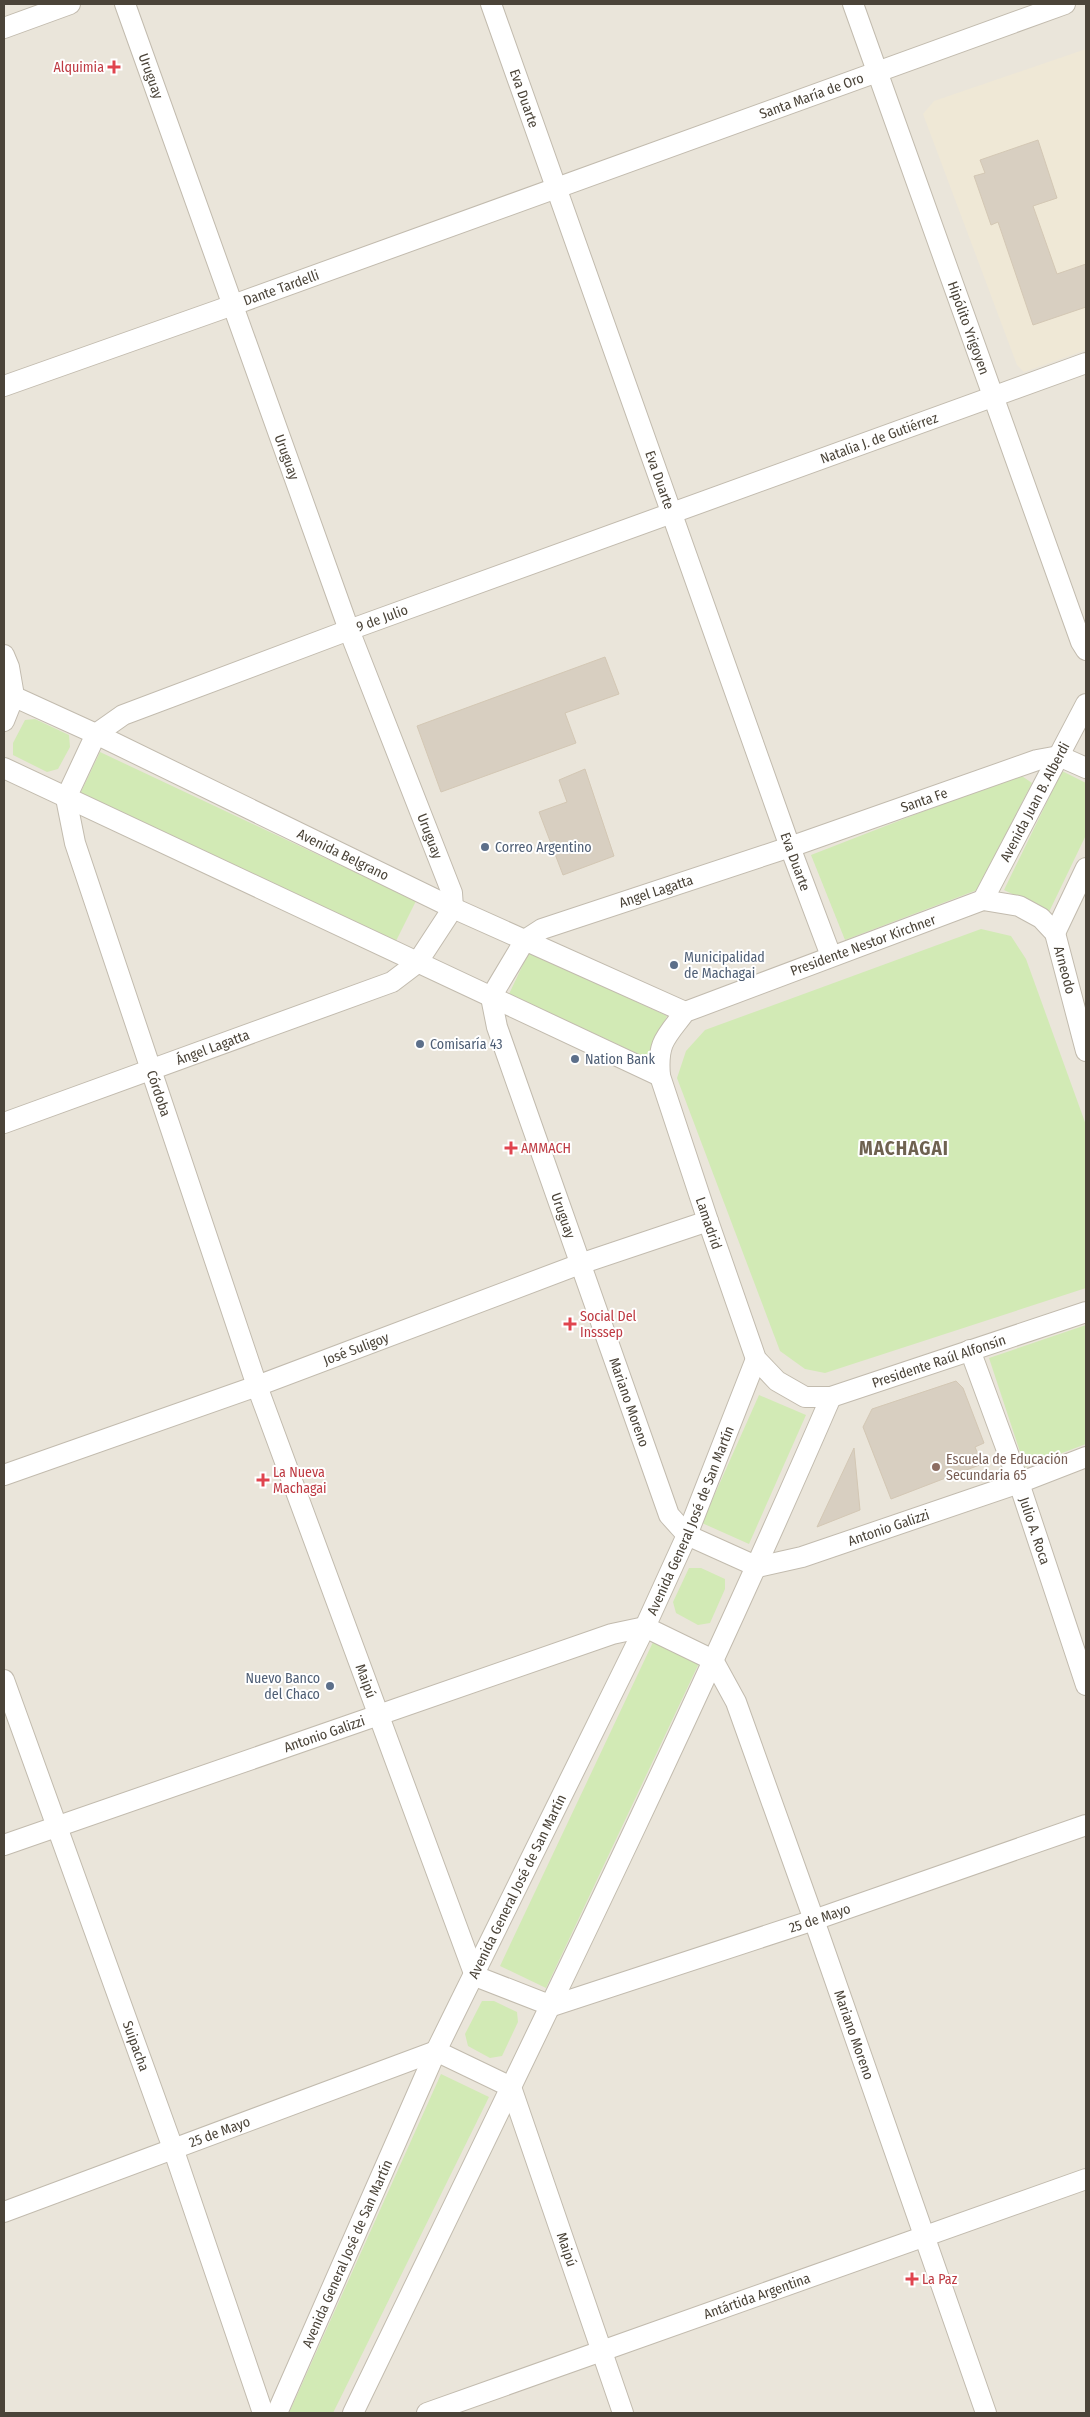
<svg xmlns="http://www.w3.org/2000/svg" width="1090" height="2417" font-family="'Fira Sans Condensed',sans-serif">
<style>
.residential{fill:#eae5da}
.education{fill:#efe8d6}
.green{fill:#d2eab5}
.building{fill:#d8cfc1;stroke:#d3c7b4}
.lines{fill:none;stroke-linecap:round;stroke-linejoin:round}
.minor-casing{stroke:#c2bbae;stroke-width:22}
.minor{stroke:#fff;stroke-width:20}
.health-dot{fill:#e0444e;stroke:#fff;stroke-width:2}
.service-dot{fill:#5c6f8a;stroke:#fff;stroke-width:2}
.education-dot{fill:#8d6e63;stroke:#fff;stroke-width:2}
.labels{text-anchor:middle;stroke-width:4;stroke-linejoin:round;paint-order:stroke}
.health-label{font-size:14px;fill:#be3a42;stroke:#fff;text-anchor:start}
.street-label{font-size:14px;fill:#4b4439;stroke:#fff}
.service-label{font-size:14px;fill:#4e5e75;stroke:#fff;text-anchor:start}
.education-label{font-size:14px;fill:#785e54;stroke:#fff;text-anchor:start}
.district-label{font-size:19px;font-weight:bold;letter-spacing:1px;fill:#6e6250;stroke:#fff}
</style>
<rect width="100%" height="100%" fill="#f6f3ec"/>
<!-- residential -->
<rect class="residential" x="4" y="4" width="1082" height="2409"/>
<!-- education -->
<path class="education" d="M1086 49V350L1024 372 1017 365 923 114 934 101Z"/>
<!-- green -->
<g class="green">
<path d="M35 719 69 735 70 747 58 769 47 772 13 755V743L25 720Z"/>
<path d="M100 752 416 901 395 943 80 794Z"/>
<path d="M1062 771 1086 783V835L1049 912 1004 890Z"/>
<path d="M1019 774 1032 783 977 890 845 940 811 855Z"/>
<path d="M981 929 1011 936 1026 959 1086 1125V1288L825 1373 805 1369 780 1351 677 1078 686 1051 705 1030Z"/>
<path d="M529 952 667 1016 647 1058 509 994Z"/>
<path d="M1086 1325V1444L1025 1467 989 1358Z"/>
<path d="M759 1395 806 1415 749 1544 702 1523Z"/>
<path d="M689 1568H701L725 1579V1589L710 1623 698 1625 676 1613 673 1602Z"/>
<path d="M654 1640 700 1661 546 1988 500 1966Z"/>
<path d="M482 2001H494L517 2012 518 2022 502 2056 490 2058 468 2046 465 2034Z"/>
<path d="M441 2074 489 2097 333 2413H289Z"/>
</g>
<!-- building -->
<g class="building">
<path d="M1038 140 1057 198 1033 206 1057 274 1086 264V307L1033 325 998 222 991 225 974 176 985 173 980 160Z"/>
<path d="M605 657 619 694 565 713 576 743 441 792 417 726Z"/>
<path d="M585 769 614 856 563 875 539 812 567 802 559 780Z"/>
<path d="M956 1381 963 1388 984 1443 975 1447 982 1464 891 1499 863 1427 872 1409Z"/>
<path d="M854 1448 860 1510 817 1527Z"/>
</g>
<g class="lines">
<defs>
<g id="minor">
<path id="s1" d="M491 4 790 847 831 956"/>
<path id="s2" d="M853 4 1081 642 1086 650"/>
<path d="M4 28 70 4"/>
<path id="s3" d="M1086 363 349 630 123 715 96 734 66 798 75 843 257 1386 475 1976 552 2006 814 1920 1086 1825"/>
<path id="s4" d="M4 386 233 305 1065 4"/>
<path d="M4 655 9 667 14 696 4 721"/>
<path id="s5" d="M4 692 96 734 453 908 685 1012"/>
<path d="M4 768 660 1076"/>
<path id="s6" d="M1086 768 1059 756 1037 760 790 847 542 929 525 940 491 997 497 1027 669 1515 687 1535 758 1567 802 1557 1019 1483 1086 1457"/>
<path id="s7" d="M983 900 1086 704"/>
<path d="M1055 933 1086 868"/>
<path id="s8" d="M1086 1051 1055 933 1041 918 1019 906 983 900 685 1012C666 1037 657 1042 660 1076L708 1221 756 1359 777 1381 805 1397H831L1086 1312"/>
<path id="s9" d="M4 1123 392 982 417 963 453 908 452 893 349 630 125 4"/>
<path id="s10" d="M970 1350 1019 1483 1086 1685"/>
<path id="s11" d="M4 1475 257 1386 580 1264 708 1221"/>
<path id="s12" d="M4 1680 174 2151 263 2413"/>
<path id="s13" d="M4 1845 612 1634 645 1627 713 1660 736 1702 814 1920 986 2413"/>
<path id="s14" d="M4 2212 436 2051 511 2087 623 2413"/>
<path id="s15" d="M277 2413 436 2051 645 1627 687 1535 756 1359"/>
<path d="M353 2413C516 2076 682 1741 831 1397"/>
<path id="s16" d="M427 2413 1086 2179"/>
</g>
</defs>
<!-- minor casing -->
<use href="#minor" class="minor-casing"/>
<!-- minor -->
<use href="#minor" class="minor"/>
</g>
<!-- markers -->
<g class="health-dot">
<path d="M111.5 59.5h5v5h5v5h-5v5h-5v-5h-5v-5h5z"/>
<path d="M508.5 1140.5h5v5h5v5h-5v5h-5v-5h-5v-5h5z"/>
<path d="M567.5 1316.5h5v5h5v5h-5v5h-5v-5h-5v-5h5z"/>
<path d="M260.5 1472.5h5v5h5v5h-5v5h-5v-5h-5v-5h5z"/>
<path d="M909.5 2271.5h5v5h5v5h-5v5h-5v-5h-5v-5h5z"/>
</g>
<g class="service-dot">
<circle cx="485" cy="847" r="5"/>
<circle cx="674" cy="965" r="5"/>
<circle cx="420" cy="1044" r="5"/>
<circle cx="575" cy="1059" r="5"/>
<circle cx="330" cy="1686" r="5"/>
</g>
<circle class="education-dot" cx="936" cy="1467" r="5"/>
<g class="labels">
<!-- health labels -->
<g class="health-label">
<text x="104" y="72" text-anchor="end">Alquimia</text>
<text x="521" y="1153">AMMACH</text>
<text x="580" y="1321">Social Del<tspan x="580" dy="16">Insssep</tspan></text>
<text x="273" y="1477">La Nueva<tspan x="273" dy="16">Machagai</tspan></text>
<text x="922" y="2284">La Paz</text>
</g>
<!-- street labels -->
<g class="street-label">
<text transform="translate(151 76) rotate(70)" y="5">Uruguay</text>
<text dy="5" stroke="none"><textPath href="#s4" startOffset="858">Santa María de Oro</textPath></text>
<text dy="5" stroke="none"><textPath href="#s1" startOffset="100">Eva Duarte</textPath></text>
<text dy="5" stroke="none"><textPath href="#s4" startOffset="294">Dante Tardelli</textPath></text>
<text dy="5" stroke="none"><textPath href="#s2" startOffset="344">Hipólito Yrigoyen</textPath></text>
<text transform="translate(879 438) rotate(-20)" y="5">Natalia J. de Gutiérrez</text>
<text transform="translate(287 457) rotate(70)" y="5">Uruguay</text>
<text dy="5" stroke="none"><textPath href="#s1" startOffset="505">Eva Duarte</textPath></text>
<text transform="translate(382 618) rotate(-20)" y="5">9 de Julio</text>
<text transform="translate(924 800) rotate(-19)" y="5">Santa Fe</text>
<text dy="5" stroke="none"><textPath href="#s7" startOffset="111">Avenida Juan B. Alberdi</textPath></text>
<text transform="translate(430 836) rotate(69)" y="5">Uruguay</text>
<text dy="5" stroke="none"><textPath href="#s5" startOffset="376">Avenida Belgrano</textPath></text>
<text dy="5" stroke="none"><textPath href="#s1" startOffset="910">Eva Duarte</textPath></text>
<text transform="translate(656 891) rotate(-18)" y="5">Angel Lagatta</text>
<text transform="translate(863 945) rotate(-20)" y="5">Presidente Nestor Kirchner</text>
<text transform="translate(1065 970) rotate(75)" y="5">Arneodo</text>
<text dy="5" stroke="none"><textPath href="#s9" startOffset="222">Ángel Lagatta</textPath></text>
<text dy="5" stroke="none"><textPath href="#s3" startOffset="1439">Córdoba</textPath></text>
<text dy="5" stroke="none"><textPath href="#s6" startOffset="892">Uruguay</textPath></text>
<text dy="5" stroke="none"><textPath href="#s8" startOffset="749">Lamadrid</textPath></text>
<text dy="5" stroke="none"><textPath href="#s11" startOffset="374">José Suligoy</textPath></text>
<text dy="5" stroke="none"><textPath href="#s8" startOffset="1095">Presidente Raúl Alfonsín</textPath></text>
<text dy="5" stroke="none"><textPath href="#s6" startOffset="1090">Mariano Moreno</textPath></text>
<text dy="5" stroke="none"><textPath href="#s15" startOffset="984">Avenida General José de San Martín</textPath></text>
<text dy="5" stroke="none"><textPath href="#s6" startOffset="1451">Antonio Galizzi</textPath></text>
<text dy="5" stroke="none"><textPath href="#s10" startOffset="192">Julio A. Roca</textPath></text>
<text dy="5" stroke="none"><textPath href="#s3" startOffset="2062">Maipú</textPath></text>
<text dy="5" stroke="none"><textPath href="#s13" startOffset="339">Antonio Galizzi</textPath></text>
<text dy="5" stroke="none"><textPath href="#s15" startOffset="579">Avenida General José de San Martín</textPath></text>
<text dy="5" stroke="none"><textPath href="#s3" startOffset="2741">25 de Mayo</textPath></text>
<text dy="5" stroke="none"><textPath href="#s13" startOffset="1154">Mariano Moreno</textPath></text>
<text dy="5" stroke="none"><textPath href="#s12" startOffset="389">Suipacha</textPath></text>
<text dy="5" stroke="none"><textPath href="#s14" startOffset="230">25 de Mayo</textPath></text>
<text dy="5" stroke="none"><textPath href="#s14" startOffset="716">Maipú</textPath></text>
<text dy="5" stroke="none"><textPath href="#s15" startOffset="174">Avenida General José de San Martín</textPath></text>
<text dy="5" stroke="none"><textPath href="#s16" startOffset="350">Antártida Argentina</textPath></text>
</g>
<!-- service labels -->
<g class="service-label">
<text x="495" y="852">Correo Argentino</text>
<text x="684" y="962">Municipalidad<tspan x="684" dy="16">de Machagai</tspan></text>
<text x="430" y="1049">Comisaría 43</text>
<text x="585" y="1064">Nation Bank</text>
<text x="320" y="1683" text-anchor="end">Nuevo Banco<tspan x="320" dy="16">del Chaco</tspan></text>
</g>
<!-- education labels -->
<g class="education-label">
<text x="946" y="1464">Escuela de Educación<tspan x="946" dy="16">Secundaria 65</tspan></text>
</g>
<!-- district labels -->
<g class="district-label">
<text x="904" y="1155">MACHAGAI</text>
</g>
</g>
<!-- border -->
<rect width="1090" height="2417" fill="none" stroke="#4b4439" stroke-width="10"/>
</svg>
